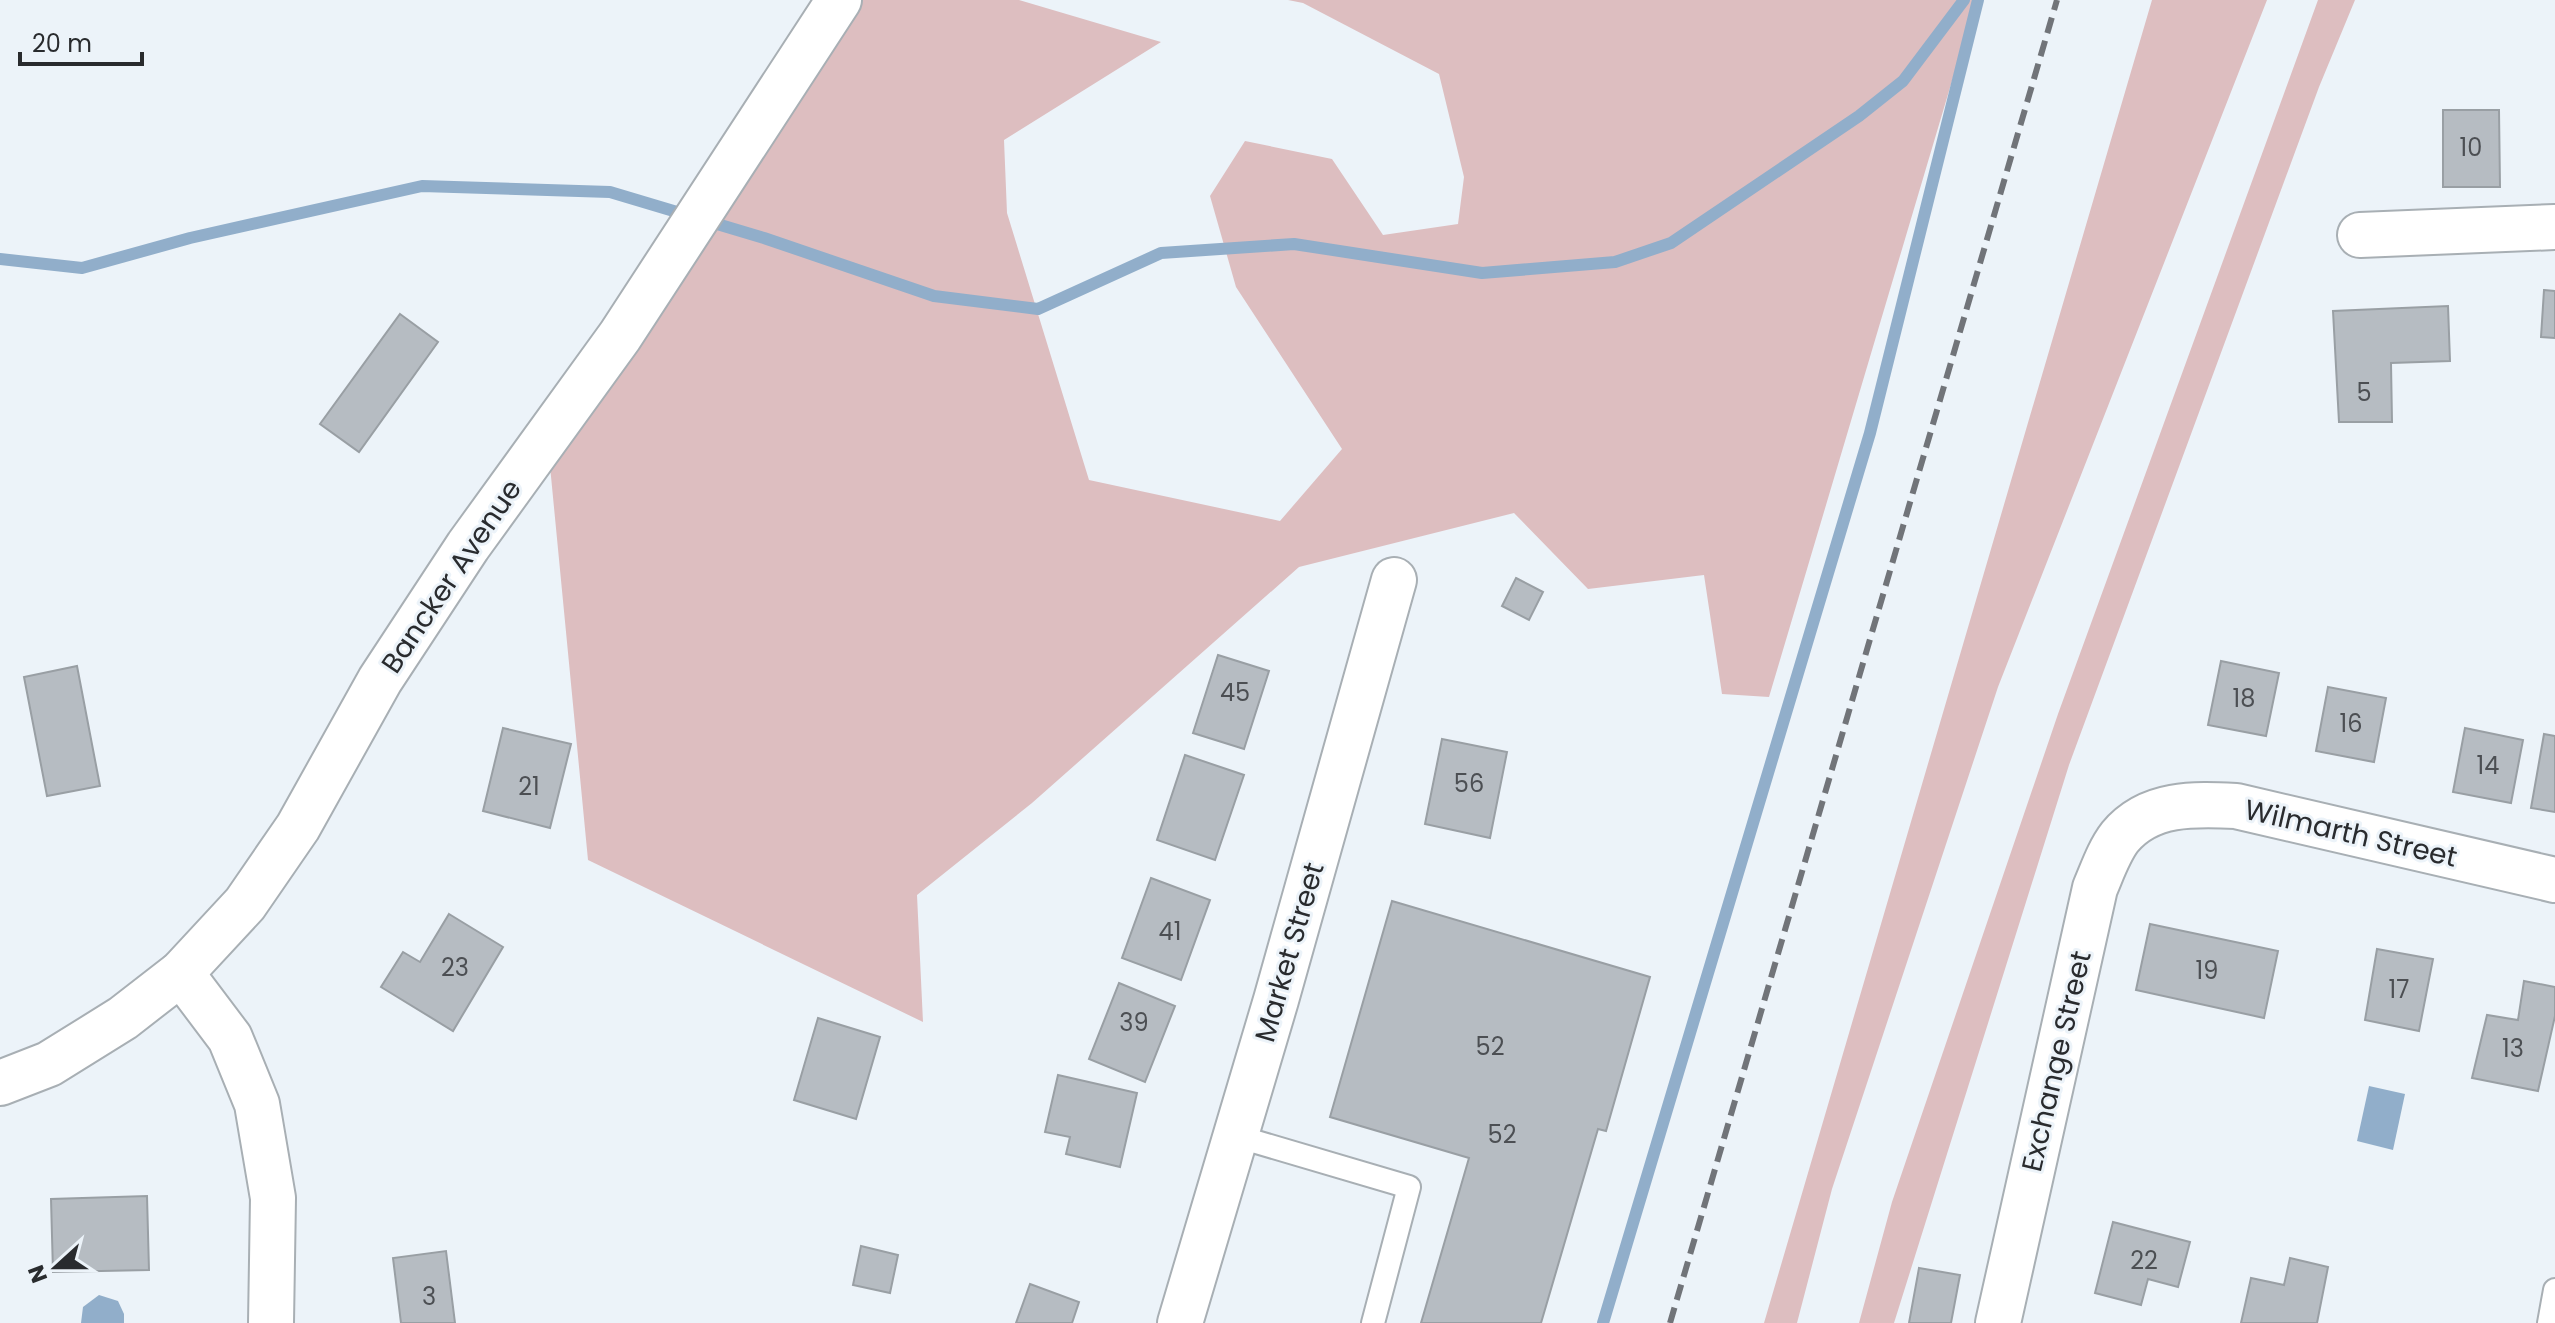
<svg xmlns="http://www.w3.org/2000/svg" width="2555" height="1323" font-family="Poppins,sans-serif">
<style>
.green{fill:#ddbec0}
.water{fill:#91aeca}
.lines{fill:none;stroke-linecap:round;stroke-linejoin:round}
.stream{stroke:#91aeca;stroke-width:12}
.building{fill:#b6bcc2;stroke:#999fa4;stroke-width:2}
.lane-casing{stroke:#a8afb4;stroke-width:26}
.street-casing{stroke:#a8afb4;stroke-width:48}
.lane{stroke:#fff;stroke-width:22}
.street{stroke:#fff;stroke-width:44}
.rail{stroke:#717479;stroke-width:6;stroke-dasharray:16 8;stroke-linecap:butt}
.labels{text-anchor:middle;stroke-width:6;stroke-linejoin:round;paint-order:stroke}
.number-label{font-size:24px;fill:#4c4f53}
.street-label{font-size:28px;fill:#292b2e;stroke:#ecf3f9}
</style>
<rect width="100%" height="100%" fill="#ecf3f9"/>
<!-- green -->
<g class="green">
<path d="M861 0H1019L1161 42 1004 140 1007 213 1089 480 1280 521 1342 449 1236 287 1210 196 1245 141 1332 159 1383 235 1458 224 1464 177 1439 74 1303 3 1288 0H1976L1769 697 1722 694 1704 575 1588 589 1514 513 1299 567 1032 803 917 895 923 1022 588 860 550 466 703 249Z"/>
<path d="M2152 0H2267L1998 687 1832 1189 1797 1323H1764Z"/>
<path d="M2318 0H2355L2319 87 2069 765 1894 1323H1859L1892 1202 2058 714Z"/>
</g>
<!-- water -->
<g class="water">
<path d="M2369 1086 2405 1094 2393 1150 2357 1141Z"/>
<path d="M99 1295 118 1301 124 1314V1323H81L83 1307Z"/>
</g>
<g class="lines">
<!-- stream -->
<g class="stream">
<path d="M0 259 82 268 190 238 422 186 610 192 764 238 934 296 1038 309 1161 253 1294 244 1482 273 1615 262 1671 243 1859 116 1903 81 1964 0"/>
<path d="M1603 1323 1870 433 1978 0"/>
</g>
</g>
<!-- building -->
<g class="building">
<path d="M2443 110H2499L2500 187H2443Z"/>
<path d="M2544 290 2555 291V338L2541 337Z"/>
<path d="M2448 306 2450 361 2391 363 2392 422H2339L2333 311Z"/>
<path d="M400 314 438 342 359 452 320 424Z"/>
<path d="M1516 578 1543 592 1529 620 1502 606Z"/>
<path d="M1218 655 1269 671 1244 749 1193 733Z"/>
<path d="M2221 661 2279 673 2266 736 2208 725Z"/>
<path d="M77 666 100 786 47 796 24 677Z"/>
<path d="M2328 687 2386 698 2374 762 2316 751Z"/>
<path d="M503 728 571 744 550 828 483 811Z"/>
<path d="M2465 728 2523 740 2511 803 2453 792Z"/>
<path d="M2544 734 2555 736V812L2531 808Z"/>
<path d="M1442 739 1507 752 1490 838 1425 824Z"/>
<path d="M1185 755 1244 775 1215 860 1157 840Z"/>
<path d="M1151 878 1210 900 1181 980 1122 958Z"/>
<path d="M1392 901 1650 977 1606 1131 1598 1129 1541 1323H1421L1469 1158 1330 1117Z"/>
<path d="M449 914 503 947 453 1031 381 987 403 952 420 962Z"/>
<path d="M2150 924 2278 951 2264 1018 2136 990Z"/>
<path d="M2377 949 2433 959 2419 1031 2365 1020Z"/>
<path d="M2524 981 2555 987V1016L2538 1091 2472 1078 2487 1015 2518 1020Z"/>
<path d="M1119 983 1175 1006 1145 1082 1089 1059Z"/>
<path d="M818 1018 880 1037 856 1119 794 1100Z"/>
<path d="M1058 1075 1137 1093 1120 1167 1066 1154 1070 1137 1045 1132Z"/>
<path d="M147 1196 149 1270 53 1272 51 1199Z"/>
<path d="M2113 1222 2190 1242 2178 1287 2148 1279 2141 1305 2095 1293Z"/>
<path d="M861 1246 898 1255 890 1293 853 1285Z"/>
<path d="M446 1251 455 1323H401L393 1258Z"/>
<path d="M2290 1258 2328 1267 2317 1323H2241L2251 1278 2284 1285Z"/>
<path d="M1919 1268 1960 1275 1951 1323H1909Z"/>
<path d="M1030 1284 1079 1302 1072 1323H1016Z"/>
</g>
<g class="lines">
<defs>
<g id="lane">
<path d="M1236 1136 1409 1187 1373 1323"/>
<path d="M2549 1323 2555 1290"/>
</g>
<g id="street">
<path d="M2360 235 2555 227"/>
<path d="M181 973 230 1038 257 1104 273 1198 271 1323"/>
<path d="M0 1083 49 1064 123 1018 181 973 245 904 298 827 380 680 468 546 620 336 839 0"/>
<path d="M1180 1323 1276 1000 1394 580"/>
<path d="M1998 1323 2095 888C2102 872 2109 851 2120 837 2149 802 2194 804 2236 806L2555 880"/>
</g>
</defs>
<!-- lane casing -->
<use href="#lane" class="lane-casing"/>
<!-- street casing -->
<use href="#street" class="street-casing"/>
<!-- lane -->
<use href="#lane" class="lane"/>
<!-- street -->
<use href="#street" class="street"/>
<!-- rail -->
<path class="rail" d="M1670 1323 2057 0"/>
</g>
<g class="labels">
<!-- number labels -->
<g class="number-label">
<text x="2471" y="156">10</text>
<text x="2364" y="401">5</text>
<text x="1235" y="701">45</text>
<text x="2244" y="707">18</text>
<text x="2351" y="732">16</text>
<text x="2488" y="774">14</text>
<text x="1469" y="792">56</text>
<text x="529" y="795">21</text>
<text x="1170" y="940">41</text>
<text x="455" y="976">23</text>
<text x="2207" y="979">19</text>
<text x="2399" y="998">17</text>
<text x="1134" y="1031">39</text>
<text x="1490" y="1055">52</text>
<text x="2513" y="1057">13</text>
<text x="1502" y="1143">52</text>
<text x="2144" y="1269">22</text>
<text x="429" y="1305">3</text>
</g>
<!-- street labels -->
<g class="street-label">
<text transform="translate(451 576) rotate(-56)" y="10">Bancker Avenue</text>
<text transform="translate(2351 833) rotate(13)" y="10">Wilmarth Street</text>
<text transform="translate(1289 952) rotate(-74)" y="10">Market Street</text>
<text transform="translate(2056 1061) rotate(-77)" y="10">Exchange Street</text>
</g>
</g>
<!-- north arrow -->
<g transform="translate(56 1267) rotate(249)" stroke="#ecf3f9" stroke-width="6" paint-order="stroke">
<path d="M0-6L14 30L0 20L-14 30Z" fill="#292b2e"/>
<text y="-12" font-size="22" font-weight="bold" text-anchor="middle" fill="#292b2e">N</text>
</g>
<!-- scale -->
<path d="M20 52v12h122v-12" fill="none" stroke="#292b2e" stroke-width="4"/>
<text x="32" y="52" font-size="24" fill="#292b2e" stroke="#ecf3f9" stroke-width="6" paint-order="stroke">20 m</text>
</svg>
